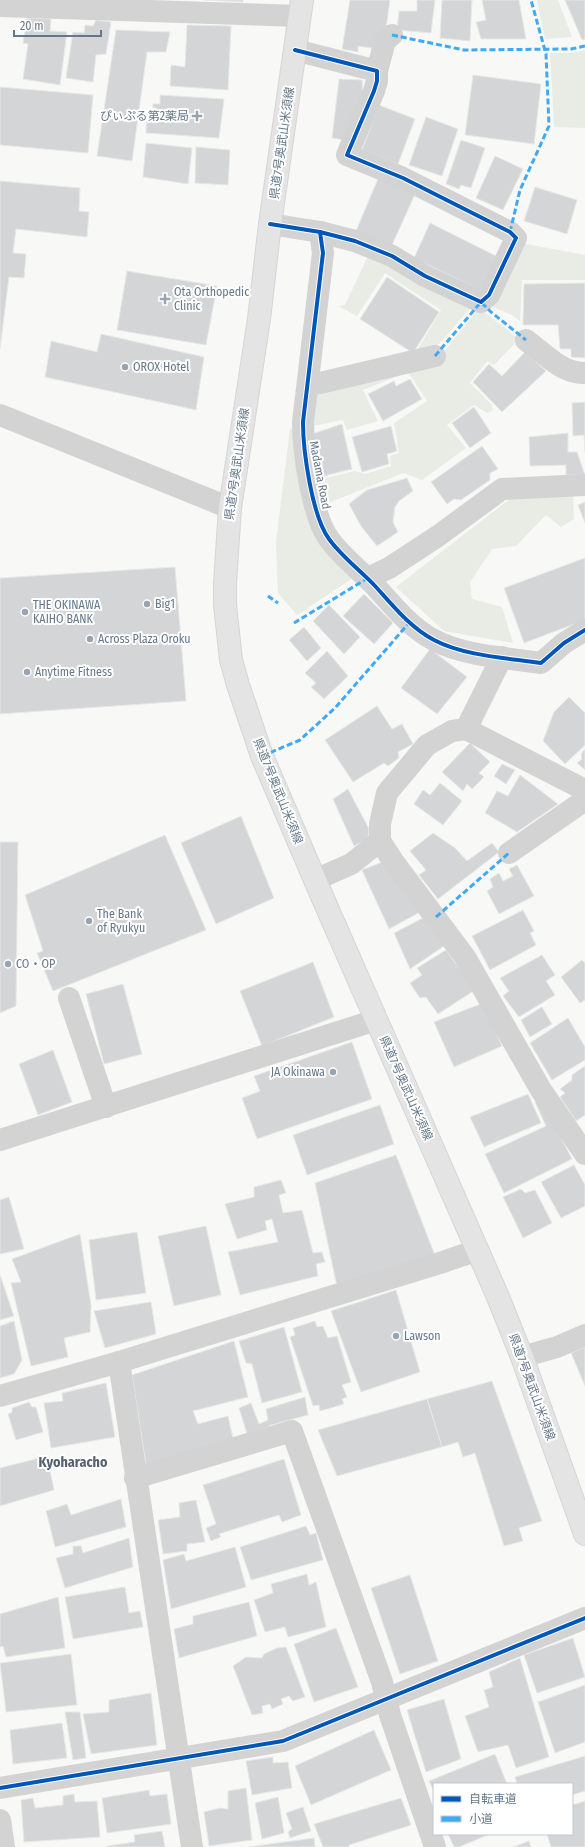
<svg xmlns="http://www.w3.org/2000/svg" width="585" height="1847" font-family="'Fira Sans Condensed','Noto Sans JP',sans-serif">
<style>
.green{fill:#e8ece5}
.building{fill:#d4d5d6;stroke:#e8e8e7}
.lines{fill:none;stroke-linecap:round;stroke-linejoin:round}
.major-casing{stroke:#d4d5d6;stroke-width:24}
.minor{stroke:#d3d3d4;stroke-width:22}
.major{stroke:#e4e4e5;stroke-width:22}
.quiet{stroke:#3fa9f5;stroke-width:3;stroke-dasharray:6 3;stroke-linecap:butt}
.cycleway-casing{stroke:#fff;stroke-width:6}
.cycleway{stroke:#0057b8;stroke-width:4}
.poi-dot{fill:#98a5b1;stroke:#fff;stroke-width:1.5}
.labels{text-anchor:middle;stroke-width:4;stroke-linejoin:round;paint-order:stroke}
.poi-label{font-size:12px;fill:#65788b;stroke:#fff;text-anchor:start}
.street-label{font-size:12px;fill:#65788b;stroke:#fff}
.quarter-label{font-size:14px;font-weight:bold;fill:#54626f;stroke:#fff}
</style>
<rect width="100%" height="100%" fill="#f8f8f7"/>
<!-- green -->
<g class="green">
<path d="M537 0H558L572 37 545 39Z"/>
<path d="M585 50V128L554 127 550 53H572Z"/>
<path d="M521 243 585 255V280H522L520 321 512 315 493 307Z"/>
<path d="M369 254 472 306 434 350 415 354 441 310 385 273 357 316 338 306 345 305Z"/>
<path d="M479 308 519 339 494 365 487 361 470 383 492 405 493 410 487 413 474 405 447 425 466 448 422 480 403 473 323 505 318 480 355 471 365 474 391 466 390 456 399 453 394 423 427 401 408 372 363 390 378 421 347 430 343 420 307 427 314 392 438 359Z"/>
<path d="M296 428 308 514 356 576 297 615 278 593 276 542 290 429Z"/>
<path d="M573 494 574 519 561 527 546 515 516 546 492 549 470 582 472 599 502 607 513 643 444 631 396 587 511 498Z"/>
</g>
<!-- building -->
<g class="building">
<path d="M204 0H243V2Z"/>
<path d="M350 0H390L385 36 378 49 358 46V52L342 49Z"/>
<path d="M417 0H435L431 33 397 30 399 11H417Z"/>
<path d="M442 0H472L470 41 440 38Z"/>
<path d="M482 0H519L526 39H481L476 22 486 20Z"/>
<path d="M565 0H585V39L582 40Z"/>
<path d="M27 18 51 19 50 31 67 32 60 85 23 79 28 44 23 43Z"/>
<path d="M96 20 111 22 106 54 96 55 93 82 66 78 73 32 84 33 85 25 93 26Z"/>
<path d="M187 25 231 26 228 90 170 86 171 65 185 67Z"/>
<path d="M116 30 170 32 166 52H147L132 161 97 156Z"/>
<path d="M473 75 541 84 534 144 465 135Z"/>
<path d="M339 79 362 80 363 101 344 140 332 138Z"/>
<path d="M0 87 93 95 88 153 0 145Z"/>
<path d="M160 95 224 99 219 138 146 133 147 111H153V104H160Z"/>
<path d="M379 105 415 119 398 164 362 150Z"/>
<path d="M426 117 458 129 442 176 409 165Z"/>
<path d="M461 140 485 148 471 188 461 185 459 189 446 184Z"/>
<path d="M146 143 192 148 188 184 143 177Z"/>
<path d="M196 147 230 150 228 185 195 183Z"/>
<path d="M495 156 523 169 503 210 476 198Z"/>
<path d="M380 174 416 192 392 245 356 231Z"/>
<path d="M0 181 80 188 79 211 89 212 87 237 16 229 13 253 26 254 24 278 9 277 0 349Z"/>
<path d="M535 187 577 200 567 234 524 221Z"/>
<path d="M430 223 496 256 480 290 414 258Z"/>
<path d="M127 271 217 286 206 345 117 330Z"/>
<path d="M387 277 439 312 413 353 360 319Z"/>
<path d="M585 283V358L571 357V349H560L558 325H523L524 284Z"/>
<path d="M101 334 204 357 196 410 45 377 51 341 97 352Z"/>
<path d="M525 352 546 371 502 412 473 382 489 364 502 376Z"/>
<path d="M410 379 422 399 383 421 368 394 394 381 396 386Z"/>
<path d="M585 402V452L584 435 573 436 572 403Z"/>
<path d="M474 407 491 433 470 448 452 423Z"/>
<path d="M342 424 352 469 324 476 312 434Z"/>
<path d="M391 426 397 451 387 454 389 464 362 472 352 437Z"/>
<path d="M568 433V452H577L585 475H566V465L530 466 529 437Z"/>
<path d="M482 446 498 469 490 473V480L461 500 454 499 447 504 431 482Z"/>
<path d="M407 478 413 491 399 501 395 507 393 522 398 532 377 546 361 526 349 504 367 490Z"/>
<path d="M585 502V523L578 505Z"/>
<path d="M585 558V620L524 643 504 588Z"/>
<path d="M175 567 186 701 0 714V578Z"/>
<path d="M364 594 393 623 374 644 343 616Z"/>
<path d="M329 605 360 637 344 654 313 621Z"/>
<path d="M304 627 321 648 307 661 289 640Z"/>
<path d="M430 649 467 677 437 714 401 688Z"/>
<path d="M327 651 348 676 324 699 311 687 316 683 305 673Z"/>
<path d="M569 697 585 713V745L565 764 543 741 554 712Z"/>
<path d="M377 706 392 729 402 724 413 744 398 752 399 758 388 766 384 763 353 782 325 740Z"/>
<path d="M470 743 490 762 479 773 484 777 472 789 467 784 463 791 442 772Z"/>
<path d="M584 750H585V770L577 763 582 759 581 754Z"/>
<path d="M502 764 515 770 506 784 494 776Z"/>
<path d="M520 775 558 804 517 832 485 813 497 791 508 796Z"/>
<path d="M440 783 462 801 443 825 414 804 423 790 430 795Z"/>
<path d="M348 789 369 829 368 839 354 846 333 799Z"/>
<path d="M241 816 274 898 216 924 181 843Z"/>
<path d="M433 833 455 848 467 861 492 843 499 852 438 899 419 875 426 870 410 851Z"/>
<path d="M165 835 206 930 53 991 37 953 43 951 25 895Z"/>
<path d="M0 842H18L16 1006 0 1013Z"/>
<path d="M385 861 420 912 389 929 362 870Z"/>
<path d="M517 865 534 896 499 914 487 891 493 887 490 879 499 873 503 881 513 876 509 869Z"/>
<path d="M523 910 534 931 530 933 536 945 490 970 472 936Z"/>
<path d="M425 917 444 946 410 969 394 933Z"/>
<path d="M446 950 475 990 438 1014 426 997 420 998 410 983 422 975 417 968Z"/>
<path d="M542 955 555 975 546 981 555 995 519 1017 503 996 509 991 500 978Z"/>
<path d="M582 960 585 963V1000L580 1003 561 977Z"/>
<path d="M313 962 334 1017 262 1046 240 991Z"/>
<path d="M123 984 142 1054 104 1064 86 994Z"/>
<path d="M483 1003 502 1046 454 1067 434 1022Z"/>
<path d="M542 1007 552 1024 530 1037 521 1020Z"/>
<path d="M568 1018 585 1047V1060L552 1080 530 1043Z"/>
<path d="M352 1042 372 1099 257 1139 242 1098 260 1091 254 1076Z"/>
<path d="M53 1050 72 1102 38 1115 19 1064Z"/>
<path d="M585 1066V1115L576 1121 560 1097 565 1093 560 1089 572 1080V1075Z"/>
<path d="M528 1094 541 1123 484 1147 470 1117Z"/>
<path d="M540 1097 572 1159 504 1193 485 1154 546 1126 535 1102Z"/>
<path d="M380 1105 394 1144 307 1175 293 1135Z"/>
<path d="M396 1155 436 1258 345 1290 336 1282 315 1183Z"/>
<path d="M574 1165 585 1185V1206L561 1218 541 1182Z"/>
<path d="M281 1180 286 1193 279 1195 283 1213 302 1210 313 1253 322 1252 325 1262 316 1264 318 1276 240 1295 228 1252 278 1242 272 1219 265 1221 267 1230 237 1239 225 1204 254 1197V1187Z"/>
<path d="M521 1189 525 1193 535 1190 552 1223 523 1238 503 1197Z"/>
<path d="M9 1197 24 1249 0 1254V1200Z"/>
<path d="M206 1226 221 1295 174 1306 158 1236Z"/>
<path d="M137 1232 146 1293 96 1300 89 1240Z"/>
<path d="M80 1234 91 1305 90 1332 64 1338 68 1357 31 1366 11 1283 21 1282 12 1259Z"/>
<path d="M0 1275 14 1316 0 1320Z"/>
<path d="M396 1290 420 1372 361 1392 331 1311Z"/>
<path d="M151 1302 156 1334 105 1348 94 1311Z"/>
<path d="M14 1321 22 1360 14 1374 0 1378V1326Z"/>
<path d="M315 1321 317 1327 323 1326 328 1338 337 1336 351 1382 342 1385 347 1397 342 1399 344 1404 320 1411 319 1405 313 1406 290 1337 295 1335 293 1328Z"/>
<path d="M284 1327 302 1392 262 1403 252 1364 246 1363 239 1341Z"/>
<path d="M234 1341 248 1397 193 1411 198 1424 228 1416 233 1438 146 1465 132 1375Z"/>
<path d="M585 1347V1386L571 1353Z"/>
<path d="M492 1381 542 1521 519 1528 523 1541 504 1546 475 1453 463 1457 458 1442 442 1447 427 1399Z"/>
<path d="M106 1383 115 1437 51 1448 44 1403 63 1401 62 1393Z"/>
<path d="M305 1397 308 1415 271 1425 266 1428 247 1434 239 1408 251 1403 259 1424 268 1420 266 1409Z"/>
<path d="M427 1399 442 1447 337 1476 318 1430Z"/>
<path d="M29 1402 32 1407H36L43 1432 16 1440 8 1414 12 1412V1408Z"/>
<path d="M47 1456 54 1490 0 1506V1468Z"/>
<path d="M284 1459 301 1515 282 1522 279 1515 219 1534 221 1537 211 1541 206 1528 216 1524 203 1485Z"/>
<path d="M121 1499 126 1527 55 1547 46 1511 67 1504 71 1515Z"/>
<path d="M196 1500 205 1542 187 1544V1551L163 1554 158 1520 180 1517 179 1503Z"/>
<path d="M306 1526 310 1535 316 1533 323 1560 251 1580 240 1547Z"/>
<path d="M129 1538 133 1567 65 1588 56 1558 73 1554V1546H81L83 1553Z"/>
<path d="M235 1547 246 1587 171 1609 163 1560 184 1554 186 1561Z"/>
<path d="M307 1574 309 1585 316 1582 326 1627 288 1637 285 1627 265 1632 254 1600 273 1593 271 1584Z"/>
<path d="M410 1575 438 1661 400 1674 371 1588Z"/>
<path d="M125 1587 129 1613 140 1611 143 1627 73 1639 65 1597Z"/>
<path d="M58 1597 65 1648 6 1657 3 1646 0 1647V1614Z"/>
<path d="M249 1602 257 1636 179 1658 174 1629 193 1624V1616Z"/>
<path d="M336 1628 358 1687 314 1702 294 1644Z"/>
<path d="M573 1638 585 1677 537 1693 524 1655Z"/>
<path d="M286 1647 305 1697 293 1701 289 1696 281 1699 283 1704 272 1709 270 1704 262 1706 263 1713 252 1715 233 1666 246 1657 262 1658 264 1654 277 1648Z"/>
<path d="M71 1654 77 1705 6 1712 0 1663Z"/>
<path d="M520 1658 549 1757 516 1768 508 1745 478 1752 465 1716 489 1707 484 1690 493 1687 489 1672Z"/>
<path d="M585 1685V1742L555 1753 538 1702Z"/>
<path d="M151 1693 157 1745 91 1754 83 1714 109 1712V1700Z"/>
<path d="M444 1699 461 1759 426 1772 407 1710Z"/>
<path d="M65 1712H80L86 1758 73 1760Z"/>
<path d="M62 1723 67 1758 13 1764 10 1730Z"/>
<path d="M374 1730 391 1770 311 1805 295 1766Z"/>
<path d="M495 1754 507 1784H434V1791L429 1781Z"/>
<path d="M585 1756V1791L572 1795V1784H517L515 1777Z"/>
<path d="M273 1757V1763L288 1762 292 1788 252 1795 246 1761Z"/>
<path d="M246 1788 252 1840 209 1846 204 1812 220 1808 228 1809V1791Z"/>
<path d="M149 1790 150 1796 167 1794 171 1824 107 1833 102 1798Z"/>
<path d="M74 1794 75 1802 97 1801 100 1837 24 1842 21 1800 33 1798 35 1808 63 1805V1796Z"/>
<path d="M278 1797 284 1833 262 1839 255 1803Z"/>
<path d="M401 1798 411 1825 349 1845V1847H323L314 1824Z"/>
<path d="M585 1801V1847H551L547 1834H572V1805Z"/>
<path d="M303 1807 311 1831 290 1838 288 1832 292 1829 286 1813Z"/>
<path d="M162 1831 165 1847H107V1846L135 1842 134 1835Z"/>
<path d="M448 1834H490L459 1847H454Z"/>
<path d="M314 1838 315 1847H248Z"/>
<path d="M529 1841 531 1847H513Z"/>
</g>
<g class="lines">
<defs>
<path id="major" d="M302 0 270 224 259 319 230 508 225 583V605L231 660 238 685 262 756 321 894 498 1297 522 1357 585 1534"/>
</defs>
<!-- major casing -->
<use href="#major" class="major-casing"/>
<!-- minor -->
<g class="minor">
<path d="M0 6 300 16"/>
<path d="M295 50 377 71V81L374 91 347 155 403 178 510 232 516 238 489 295 481 302 425 276 392 256 355 241 320 232"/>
<path d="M377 71 385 41 392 35"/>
<path d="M270 224 320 232 323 253 303 422C303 451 312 516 329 539 342 557 361 571 376 587 394 607 411 628 434 640 464 656 508 658 541 663L564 643 585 630"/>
<path d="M526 340C544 353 562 374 585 373"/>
<path d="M308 384 320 383 435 356"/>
<path d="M0 415 230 508"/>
<path d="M368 578 389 568 438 536 502 489 585 485"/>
<path d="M502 657 466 729 452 731 427 745 387 793 380 824V841L393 861 465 957 541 1090 585 1154"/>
<path d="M466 729 585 790"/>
<path d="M509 853 585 800"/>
<path d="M315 880 351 864 380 841"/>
<path d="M69 998 106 1107"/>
<path d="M0 1140 376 1020"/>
<path d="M522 1357 557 1347 585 1335"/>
<path d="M119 1362 192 1847"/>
<path d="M0 1396 119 1362 440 1263 478 1250"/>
<path d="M135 1478 292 1431 382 1682 390 1715 435 1847"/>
<path d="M0 1788 283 1741 585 1618"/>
<path d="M0 1820 4 1847"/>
</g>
<!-- major -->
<use href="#major" class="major"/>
<!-- quiet -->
<g class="quiet">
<path d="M392 35 464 50 571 49 585 46"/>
<path d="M510 232 520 190 549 126 546 54 531 0"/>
<path d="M435 356 481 302 491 312 526 340"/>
<path d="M268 596 278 603"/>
<path d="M294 623 368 578"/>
<path d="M262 756 300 740 335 708 409 623"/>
<path d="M436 917 509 853"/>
</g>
<defs>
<g id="cycleway">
<path d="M295 50 377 71V81L374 91 347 155 403 178 510 232 516 238 489 295 481 302 425 276 392 256 355 241 320 232"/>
<path d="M270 224 320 232 323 253 303 422C303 451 312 516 329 539 342 557 361 571 376 587 394 607 411 628 434 640 464 656 508 658 541 663L564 643 585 630"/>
<path d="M0 1788 283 1741 585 1618"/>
</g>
</defs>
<!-- cycleway casing -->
<use href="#cycleway" class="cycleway-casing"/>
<!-- cycleway -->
<use href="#cycleway" class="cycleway"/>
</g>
<!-- markers -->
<g class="poi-dot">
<path d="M195 110h4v4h4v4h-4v4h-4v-4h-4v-4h4z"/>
<path d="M163 293h4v4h4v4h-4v4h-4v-4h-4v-4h4z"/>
<circle cx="125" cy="367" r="4"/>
<circle cx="147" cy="604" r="4"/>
<circle cx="25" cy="612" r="4"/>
<circle cx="90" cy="639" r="4"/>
<circle cx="27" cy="672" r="4"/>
<circle cx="89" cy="921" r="4"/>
<circle cx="8" cy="964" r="4"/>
<circle cx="333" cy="1072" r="4"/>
<circle cx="396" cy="1336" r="4"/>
</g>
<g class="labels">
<!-- poi labels -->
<g class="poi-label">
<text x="189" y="120" text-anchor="end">ぴぃぷる第2薬局</text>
<text x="174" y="296">Ota Orthopedic<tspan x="174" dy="14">Clinic</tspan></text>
<text x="133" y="371">OROX Hotel</text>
<text x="155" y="608">Big1</text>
<text x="33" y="609">THE OKINAWA<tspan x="33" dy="14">KAIHO BANK</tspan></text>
<text x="98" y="643">Across Plaza Oroku</text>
<text x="35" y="676">Anytime Fitness</text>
<text x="97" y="918">The Bank<tspan x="97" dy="14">of Ryukyu</tspan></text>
<text x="16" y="968">CO・OP</text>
<text x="325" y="1076" text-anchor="end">JA Okinawa</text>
<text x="404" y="1340">Lawson</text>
</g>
<!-- street labels -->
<g class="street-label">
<text transform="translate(282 143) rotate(-82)" y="4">県道7号奥武山米須線</text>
<text transform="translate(237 464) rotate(-82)" y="4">県道7号奥武山米須線</text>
<text transform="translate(320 475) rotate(79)" y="4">Madama Road</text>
<text transform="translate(278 791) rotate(68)" y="4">県道7号奥武山米須線</text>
<text transform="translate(406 1088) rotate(66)" y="4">県道7号奥武山米須線</text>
<text transform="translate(532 1387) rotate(70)" y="4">県道7号奥武山米須線</text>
</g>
<!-- quarter labels -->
<g class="quarter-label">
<text x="73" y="1467">Kyoharacho</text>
</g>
</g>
<!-- legend -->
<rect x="433" y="1783" width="140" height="52" fill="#ffffff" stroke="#c1c9d1"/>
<rect x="441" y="1796" width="20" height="6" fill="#0057b8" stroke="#c1c9d1"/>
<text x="469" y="1803" font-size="12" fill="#65788b">自転車道</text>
<rect x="441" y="1816" width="20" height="6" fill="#3fa9f5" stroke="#c1c9d1"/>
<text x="469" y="1823" font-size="12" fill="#65788b">小道</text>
<!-- scale -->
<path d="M14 30v6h87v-6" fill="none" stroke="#65788b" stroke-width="2"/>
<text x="20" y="30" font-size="12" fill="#65788b" stroke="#ffffff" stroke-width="3" paint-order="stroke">20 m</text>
</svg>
